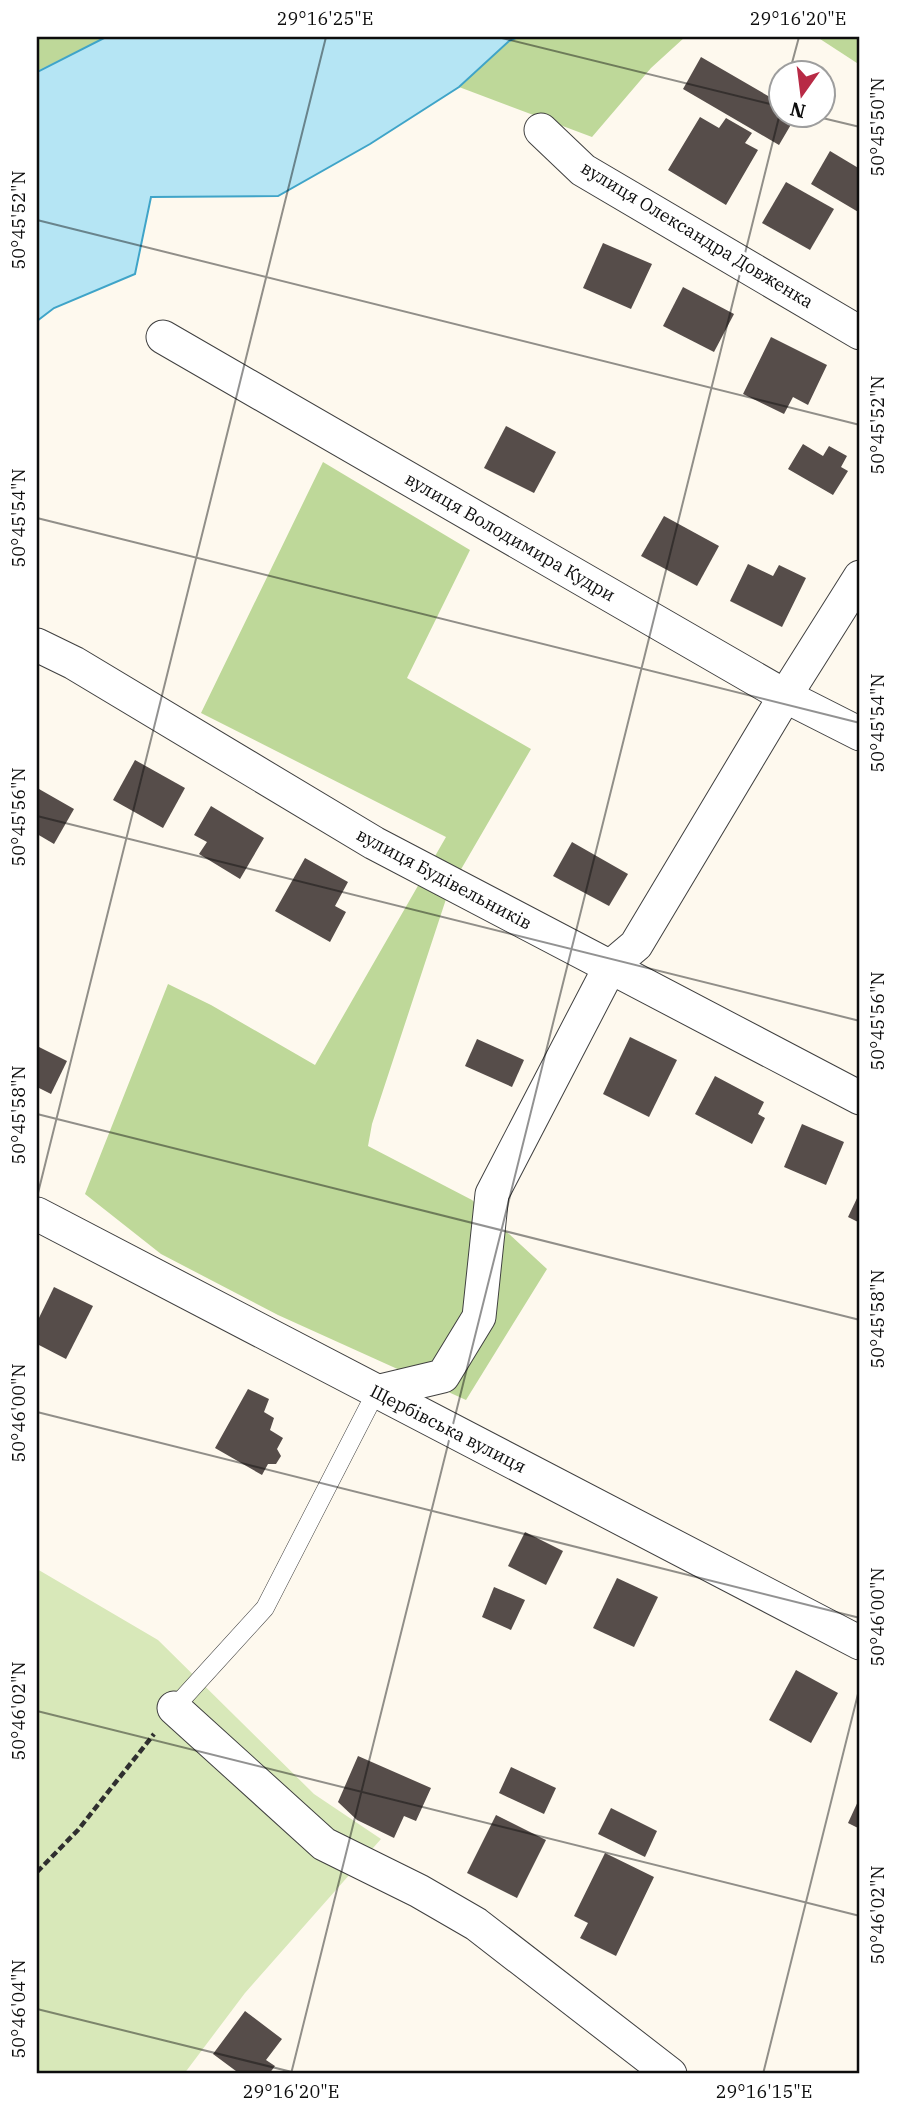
<svg xmlns="http://www.w3.org/2000/svg" width="897" height="2111" font-family="'IBM Plex Serif',serif">
<style>
.green{fill:#d8e8b9}
.forest{fill:#bed899}
.water{fill:#b5e5f4;stroke:#3fa4c8;stroke-width:2}
.building{fill:#564d4a}
.lines{fill:none;stroke-linecap:round;stroke-linejoin:round}
.service-casing{stroke:#404040;stroke-width:19}
.minor-casing{stroke:#404040;stroke-width:35}
.path{stroke:#2f2f2f;stroke-width:4.5;stroke-dasharray:7 3.5;stroke-linecap:butt}
.service{stroke:#fff;stroke-width:18}
.minor{stroke:#fff;stroke-width:33}
.ticks{fill:none;stroke:#0d0d0d;stroke-width:2;stroke-opacity:0.45}
.labels{text-anchor:middle;stroke-width:7;stroke-linejoin:round;paint-order:stroke}
.street-label{font-size:18px;fill:#0d0d0d;stroke:#fff}
.neatline{fill:none;stroke:#0d0d0d;stroke-width:2.5}
.ticks-label{font-size:18px;text-anchor:middle;fill:#0d0d0d}
</style>
<rect width="100%" height="100%" fill="#fef9ee"/>
<!-- green -->
<path class="green" d="M37 1569 158 1640 314 1794 381 1839 245 1993 184 2074H37Z"/>
<!-- forest -->
<g class="forest">
<path d="M37 37H106L37 71Z"/>
<path d="M518 37H685L651 68 592 137 459 87 509 41Z"/>
<path d="M817 37H860V65Z"/>
<path d="M323 462 470 550 407 678 531 749 449 890 372 1124 368 1146 472 1200 547 1269 466 1400 278 1315 161 1254 85 1194 168 984 211 1005 315 1065 446 837 201 713Z"/>
</g>
<!-- water -->
<path class="water" d="M106 37H518L509 41 459 87 370 144 278 196 151 197 135 274 54 308 37 321V72Z"/>
<!-- building -->
<g class="building">
<path d="M701 57 782 104V116H796L779 145 683 89Z"/>
<path d="M700 117 719 128 726 118 752 133 745 143 758 150 726 205 668 170Z"/>
<path d="M830 151 860 169V213L811 184Z"/>
<path d="M786 182 834 209 810 250 762 223Z"/>
<path d="M603 243 652 264 631 309 583 288Z"/>
<path d="M683 287 734 314 714 352 663 326Z"/>
<path d="M771 337 827 365 808 405 793 397 784 414 743 394Z"/>
<path d="M506 426 556 452 534 493 484 468Z"/>
<path d="M803 444 823 456 829 446 847 456 841 467 848 471 833 495 788 469Z"/>
<path d="M664 516 719 546 697 586 641 556Z"/>
<path d="M748 564 773 576 779 565 806 578 782 627 730 601Z"/>
<path d="M135 760 185 788 163 828 113 800Z"/>
<path d="M39 789 74 809 54 844 37 834V794Z"/>
<path d="M211 806 264 838 240 879 199 854 207 842 194 835Z"/>
<path d="M572 842 628 874 609 906 553 876Z"/>
<path d="M305 858 348 882 335 906 346 912 330 942 275 911Z"/>
<path d="M630 1037 677 1060 649 1117 603 1094Z"/>
<path d="M477 1039 524 1060 512 1087 465 1066Z"/>
<path d="M37 1046 67 1061 51 1094 37 1087Z"/>
<path d="M715 1076 764 1102 758 1114 765 1118 752 1144 695 1114Z"/>
<path d="M802 1124 844 1142 826 1185 784 1167Z"/>
<path d="M860 1192V1223L848 1217Z"/>
<path d="M54 1287 93 1306 66 1359 37 1344V1322Z"/>
<path d="M248 1389 269 1399 264 1412 274 1418 270 1430 283 1438 277 1449 281 1456 276 1464H268L262 1475 215 1448Z"/>
<path d="M525 1532 563 1551 546 1585 508 1566Z"/>
<path d="M617 1578 658 1597 634 1647 593 1628Z"/>
<path d="M494 1587 525 1600 511 1630 482 1617Z"/>
<path d="M796 1670 838 1693 811 1743 769 1720Z"/>
<path d="M358 1756 431 1788 416 1821 404 1816 394 1838 357 1820 338 1802Z"/>
<path d="M511 1767 556 1788 544 1814 499 1793Z"/>
<path d="M860 1797V1829L848 1823Z"/>
<path d="M611 1808 657 1831 645 1857 598 1834Z"/>
<path d="M496 1815 546 1840 517 1898 467 1873Z"/>
<path d="M605 1853 654 1877 616 1956 580 1938 588 1923 574 1916Z"/>
<path d="M245 2011 282 2039 266 2060 275 2066 269 2074H240L213 2054Z"/>
</g>
<g class="lines">
<defs>
<path id="service" d="M174 1708 265 1608 376 1392"/>
<g id="minor">
<path d="M541 130 583 170 860 333"/>
<path d="M163 337 785 696 860 734"/>
<path d="M37 645 74 663 374 843 860 1098"/>
<path d="M37 1214 860 1643"/>
<path d="M376 1392 443 1376 479 1317 492 1194 610 967 636 945 785 696 860 577"/>
<path d="M174 1708 324 1844 419 1891 476 1924 670 2074"/>
</g>
</defs>
<!-- service casing -->
<use href="#service" class="service-casing"/>
<!-- minor casing -->
<use href="#minor" class="minor-casing"/>
<!-- path -->
<path class="path" d="M37 1872 78 1830 154 1734"/>
<!-- service -->
<use href="#service" class="service"/>
<!-- minor -->
<use href="#minor" class="minor"/>
</g>
<!-- ticks -->
<path class="ticks" d="M498 37 782 107M789 74 799 37M814 116 860 127M37 220 860 425M37 518 860 723M37 816 860 1021M37 1114 860 1320M37 1197 326 37M37 1412 860 1618M37 1711 860 1916M37 2009 300 2074M291 2074 782 105M763 2074 860 1686"/>
<g class="labels">
<!-- street labels -->
<g class="street-label">
<text transform="translate(697 235) rotate(31)" y="6">вулиця Олександра Довженка</text>
<text transform="translate(510 537) rotate(30)" y="6">вулиця Володимира Кудри</text>
<text transform="translate(444 879) rotate(28)" y="6">вулиця Будівельників</text>
<text transform="translate(448 1429) rotate(27)" y="6">Щербівська вулиця</text>
</g>
</g>
<!-- border -->
<rect width="897" height="2111" fill="none" stroke="#ffffff" stroke-width="77"/>
<!-- north arrow -->
<g transform="translate(802 94) rotate(194)"><circle r="33" fill="#ffffff" stroke="#9e9e9e" stroke-width="2"/>
<path d="M0-5L12 26L0 18L-12 26Z" fill="#b82a45"/>
<text y="-10" font-size="19" font-weight="bold" text-anchor="middle" fill="#0d0d0d">N</text>
</g>
<rect x="38" y="38" width="820" height="2034" class="neatline"/>
<g class="ticks-label">
<text x="325" y="25">29°16'25"E</text>
<text x="798" y="25">29°16'20"E</text>
<text transform="translate(878 127) rotate(-90)" y="6">50°45'50"N</text>
<text transform="translate(19 220) rotate(-90)" y="6">50°45'52"N</text>
<text transform="translate(878 425) rotate(-90)" y="6">50°45'52"N</text>
<text transform="translate(19 518) rotate(-90)" y="6">50°45'54"N</text>
<text transform="translate(878 723) rotate(-90)" y="6">50°45'54"N</text>
<text transform="translate(19 817) rotate(-90)" y="6">50°45'56"N</text>
<text transform="translate(878 1021) rotate(-90)" y="6">50°45'56"N</text>
<text transform="translate(19 1115) rotate(-90)" y="6">50°45'58"N</text>
<text transform="translate(878 1319) rotate(-90)" y="6">50°45'58"N</text>
<text transform="translate(19 1413) rotate(-90)" y="6">50°46'00"N</text>
<text transform="translate(878 1617) rotate(-90)" y="6">50°46'00"N</text>
<text transform="translate(19 1711) rotate(-90)" y="6">50°46'02"N</text>
<text transform="translate(878 1915) rotate(-90)" y="6">50°46'02"N</text>
<text transform="translate(19 2009) rotate(-90)" y="6">50°46'04"N</text>
<text x="291" y="2098">29°16'20"E</text>
<text x="764" y="2098">29°16'15"E</text>
</g>
</svg>
